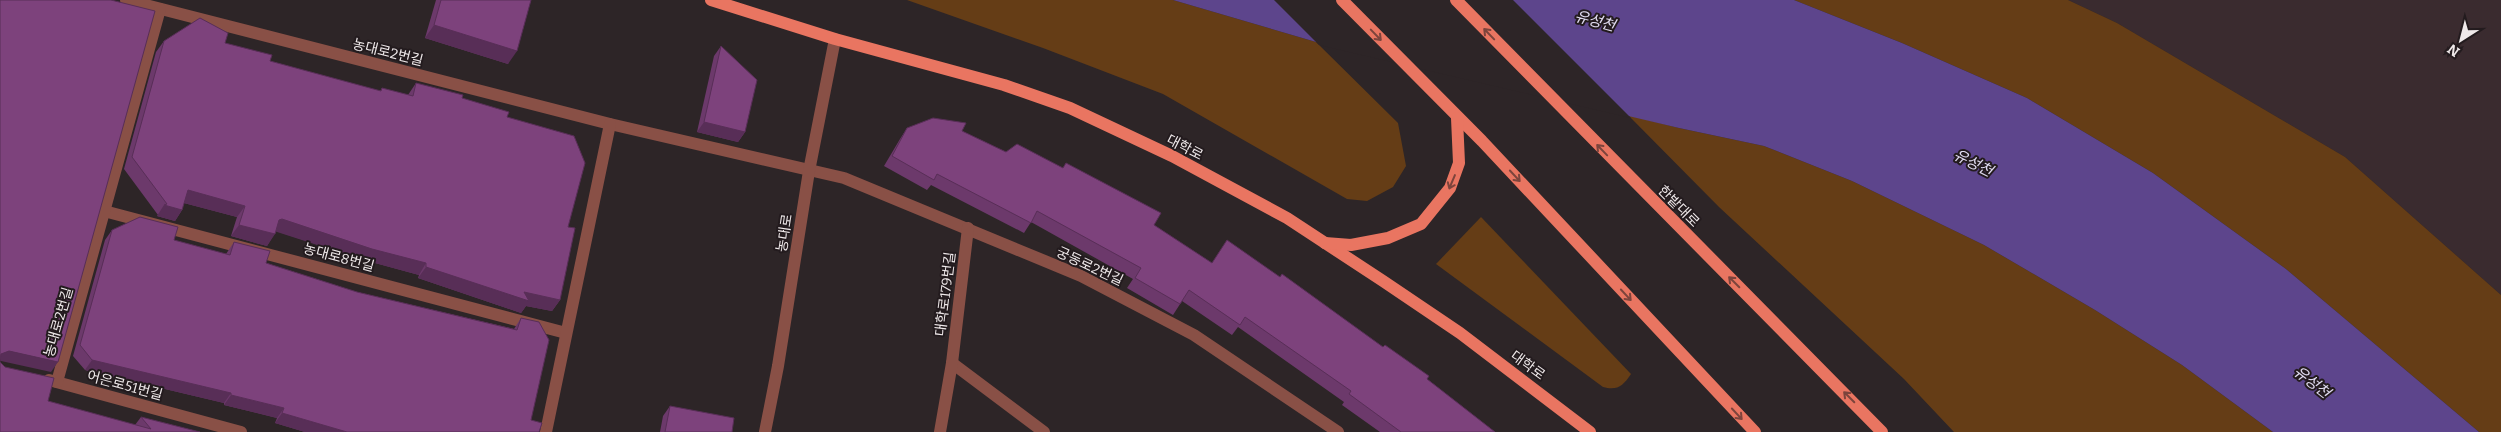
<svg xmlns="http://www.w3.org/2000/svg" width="2501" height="432" font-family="Bitter,'Noto Sans KR',serif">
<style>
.built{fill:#3a2b2f}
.green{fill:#653d16}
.water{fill:#5d458c}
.pier{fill:#2d2527}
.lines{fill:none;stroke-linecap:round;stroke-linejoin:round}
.minor{stroke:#895046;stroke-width:12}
.major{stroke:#e97561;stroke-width:12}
.wall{fill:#6c396b}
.shaded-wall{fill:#582e57}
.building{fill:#7d427c;stroke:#582e57}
.oneway{stroke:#7c443c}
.labels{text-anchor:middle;stroke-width:4;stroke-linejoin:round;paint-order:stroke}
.street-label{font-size:14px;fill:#efe9ea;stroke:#231b1e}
.water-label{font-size:15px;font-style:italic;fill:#e0dbf0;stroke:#231b1e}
</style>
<rect width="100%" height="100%" fill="#2d2527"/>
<!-- built -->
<path class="built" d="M2068 0H2501V295L2345 157 2117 23Z"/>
<!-- green -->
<g class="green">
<path d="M907 0H1173L1316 42 1398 123 1406 166 1393 187 1367 201 1347 199 1163 94 1043 48Z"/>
<path d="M1794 0H2068L2117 23 2345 157 2501 295V432H2479L2286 269 2153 173 2027 98 1902 43Z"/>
<path d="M1628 115 1679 128 1764 146 1852 181 1984 245 2095 310 2182 365 2273 432H1954L1904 379 1719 207Z"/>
<path d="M1481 217 1631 374C1623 386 1617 391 1603 387L1436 264Z"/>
</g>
<!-- water -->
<path class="water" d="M1173 0H1794L1902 43 2027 98 2153 173 2286 269 2479 432H2273L2182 365 2095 310 1984 245 1852 181 1764 146 1679 128 1316 42Z"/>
<!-- pier -->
<path class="pier" d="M1274 0H1513L1631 118 1319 45Z"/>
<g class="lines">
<!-- minor -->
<g class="minor">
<path d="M126 0 610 124 844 178 1081 276 1194 335 1338 432"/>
<path d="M104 211 566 333"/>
<path d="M952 363 1044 432"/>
<path d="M49 380 241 432"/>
<path d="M57 382 160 9"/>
<path d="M546 432 610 124"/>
<path d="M765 432 778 366 809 171 835 39"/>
<path d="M940 432 952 363 968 228"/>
</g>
<!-- major -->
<g class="major">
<path d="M711 0 835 39 1004 85 1070 108 1172 156 1287 218 1383 281 1460 333 1590 432"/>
<path d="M1342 0 1482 141 1755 432"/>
<path d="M1456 0 1882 432"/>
<path d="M1325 243 1351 245 1388 238 1421 224 1450 188 1459 163 1457 118"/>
</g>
</g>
<!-- wall -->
<g class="wall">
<path d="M436 0H531L508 64 425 38Z"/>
<path d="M164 41 225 43 270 61 380 91 382 88 408 95 416 83 462 98 507 117 568 227 560 300 552 311 526 306 521 313 418 278 419 275 364 260 276 231 267 246 231 236 237 217 184 203 182 210 175 221 157 216 158 215 124 169 156 52Z"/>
<path d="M721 46 745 132 738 142 697 132 714 56Z"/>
<path d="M907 128 962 131 1006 152 1063 168 1066 163 1154 225 1212 263 1427 379 1495 432H1380L1342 405 1344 402 1238 327 1232 335 1182 301 1173 315 1127 288 1133 279 1031 222 1024 233 931 185 927 190 884 166 900 139Z"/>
<path d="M112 230 174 240 226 254 234 242 266 263 357 292 514 329 521 318 531 420 539 432H305L275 423 277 418 224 405V403L85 370 73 356 105 240Z"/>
<path d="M48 401 135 425 141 417 200 432H0Z"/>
<path d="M670 406 732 432H660L663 416Z"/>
</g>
<!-- shaded-wall -->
<g class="shaded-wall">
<path d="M434 25 517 51 508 64 425 38Z"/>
<path d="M704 122 745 132 738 142 697 132Z"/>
<path d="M188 190 245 206 237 217 180 202Z"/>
<path d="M164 205 182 210 175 221 157 216Z"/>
<path d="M282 219 426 263 419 275 364 260 274 231 279 220Z"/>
<path d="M239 225 275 234 267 246 231 236Z"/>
<path d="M426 267 524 292 560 300 552 311 526 306 521 313 418 278Z"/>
<path d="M9 351 58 362 51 372 1 361 0 362 1 354Z"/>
<path d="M92 360 231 393 224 403 85 370Z"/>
<path d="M231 395 284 408 277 418 224 405Z"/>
<path d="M282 413 347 432H305L275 423Z"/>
</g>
<!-- building -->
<g class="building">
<path d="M0 0H111L155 11 58 362 9 351 1 354 0 360Z"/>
<path d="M441 0H531L517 51 434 25Z"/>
<path d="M200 18 228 33 225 43 272 55 270 61 381 91 382 88 413 96 416 83 463 95 462 98 509 112 507 117 574 136 585 163 568 227 575 228 560 300 524 292 529 301 426 267V263L372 249 282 219 279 220 275 234 239 225 245 206 188 190 182 210 164 205 167 204 132 157 164 41Z"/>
<path d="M721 46 757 80 745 132 704 122Z"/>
<path d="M933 118 966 123 962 131 1006 152 1017 144 1063 168 1066 163 1161 213 1154 225 1212 263 1227 240 1280 277 1282 274 1383 347 1385 345 1429 376 1427 379 1495 432H1401L1349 394 1351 391 1245 317 1240 325 1189 290 1180 304 1135 278 1141 268 1037 211 1031 223 937 174 934 180 892 156 907 128Z"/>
<path d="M140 217 178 227 174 240 230 255 234 242 270 251 266 263 357 292 517 330 521 318 539 322 549 340 531 420 542 423 539 432H347L282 413 284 408 231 395V393L92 360 80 345 112 230Z"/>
<path d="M0 362 5 367 54 378 48 401 151 429 141 417 200 432H0Z"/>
<path d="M670 406 734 418 732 432H665Z"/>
</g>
<!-- one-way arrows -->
<defs><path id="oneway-shaft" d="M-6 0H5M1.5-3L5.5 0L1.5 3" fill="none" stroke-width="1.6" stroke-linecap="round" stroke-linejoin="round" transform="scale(1.25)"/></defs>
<g class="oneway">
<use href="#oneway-shaft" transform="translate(1489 34) rotate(-134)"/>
<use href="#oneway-shaft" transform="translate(1376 35) rotate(46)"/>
<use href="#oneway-shaft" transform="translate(1602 150) rotate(-134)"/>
<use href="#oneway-shaft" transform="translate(1515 176) rotate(47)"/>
<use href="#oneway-shaft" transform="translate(1452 182) rotate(113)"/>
<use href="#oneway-shaft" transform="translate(1734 282) rotate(-135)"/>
<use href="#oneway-shaft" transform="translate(1626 295) rotate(47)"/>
<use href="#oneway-shaft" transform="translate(1849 397) rotate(-135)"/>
<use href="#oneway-shaft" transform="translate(1737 414) rotate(47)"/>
</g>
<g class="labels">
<!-- street labels -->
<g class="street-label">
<text transform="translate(388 52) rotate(14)" y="5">농대로2번길</text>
<text transform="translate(1185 147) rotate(27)" y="5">대학로</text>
<text transform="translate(1679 206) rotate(45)" y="5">한밭대로</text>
<text transform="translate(784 233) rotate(-81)" y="5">농대로</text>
<text transform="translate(339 257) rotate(15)" y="5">농대로8번길</text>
<text transform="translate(1090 266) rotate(25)" y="5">궁동로2번길</text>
<text transform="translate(945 294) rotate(-83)" y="5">대학로179번길</text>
<text transform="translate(58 322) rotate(-74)" y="5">농대로2번길</text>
<text transform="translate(1528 365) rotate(36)" y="5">대학로</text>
<text transform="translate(125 385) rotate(15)" y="5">어은로51번길</text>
</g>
<!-- water labels -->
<g class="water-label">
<text transform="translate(1595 21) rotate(15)" y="5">유성천</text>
<text transform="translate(1973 163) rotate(27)" y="5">유성천</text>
<text transform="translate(2312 382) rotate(38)" y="5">유성천</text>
</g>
</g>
<!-- north arrow -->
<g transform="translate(2461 40) rotate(216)" stroke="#231b1e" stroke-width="4" paint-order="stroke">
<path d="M0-4L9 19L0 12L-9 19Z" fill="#efe9ea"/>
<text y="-8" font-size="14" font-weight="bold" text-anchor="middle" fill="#efe9ea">N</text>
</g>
</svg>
